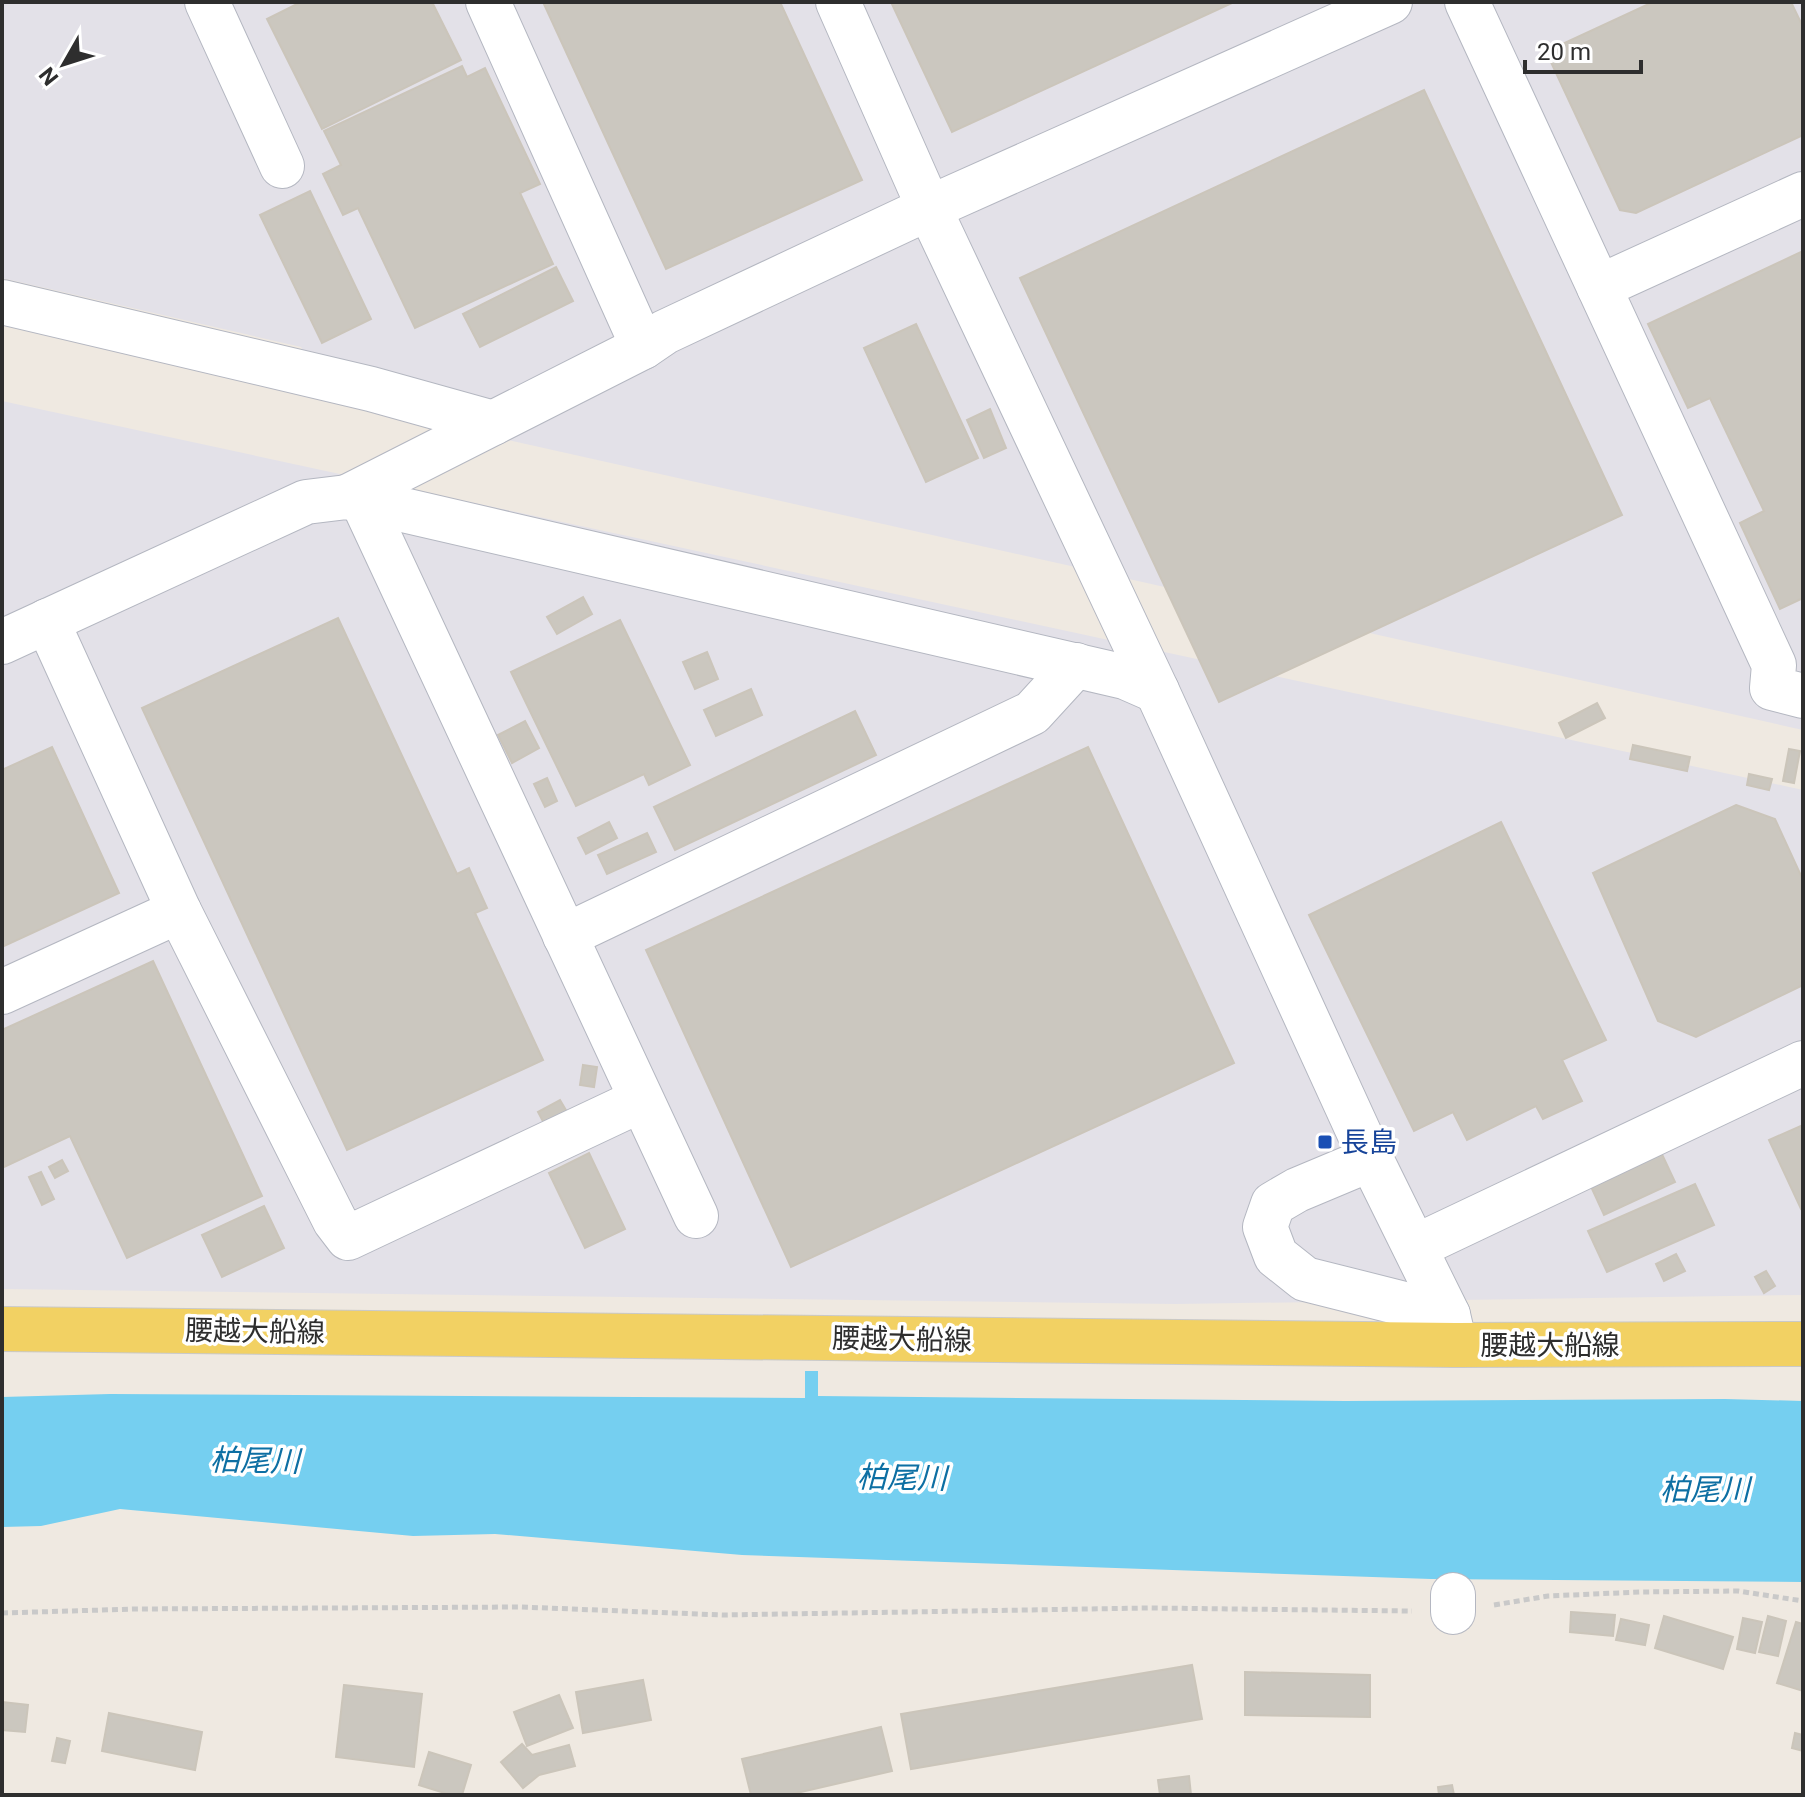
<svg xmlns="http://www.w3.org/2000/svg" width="1805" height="1797" font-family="Roboto,'Noto Sans JP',sans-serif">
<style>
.industrial{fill:#e3e1e8}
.water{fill:#75cff0}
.building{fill:#cbc7bf;stroke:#cbc5ba;stroke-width:2}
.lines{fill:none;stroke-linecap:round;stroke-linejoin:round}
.minor-casing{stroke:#b4b7c1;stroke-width:46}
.major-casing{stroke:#c9c9c9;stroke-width:46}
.path{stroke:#c9c9c9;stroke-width:5;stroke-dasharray:6 4;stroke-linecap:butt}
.minor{stroke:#fff;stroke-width:44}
.major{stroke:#f2d163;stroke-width:44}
.transit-dot{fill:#1a4fb4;stroke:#fff;stroke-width:3}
.labels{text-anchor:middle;stroke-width:7;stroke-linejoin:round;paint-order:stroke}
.transit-label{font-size:28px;fill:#164399;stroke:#fff;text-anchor:start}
.street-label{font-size:28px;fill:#2e2e2e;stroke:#fff}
.water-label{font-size:30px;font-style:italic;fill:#0d6fa3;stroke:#fff}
</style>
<rect width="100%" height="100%" fill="#efe9e1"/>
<!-- industrial -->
<g class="industrial">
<path d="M2 2H1803V730L325 399 301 347 2 278Z"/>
<path d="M2 401 1803 790V1295L1176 1304 2 1289Z"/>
</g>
<!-- water -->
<path class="water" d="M805 1371H818V1396L1345 1401 1725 1399 1803 1401V1582L1431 1579 742 1555 495 1534 413 1536 120 1509 41 1526 2 1527V1397L110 1394 805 1398Z"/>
<!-- building -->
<g class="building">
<path d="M301 2H432L461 60 322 129 267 19Z"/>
<path d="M543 2H780L862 180 666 269Z"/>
<path d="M891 2H1234L952 132Z"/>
<path d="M1653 2H1791L1803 27V135L1636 213 1620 210 1550 60 1558 46Z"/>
<path d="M462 66 467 77 485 68 540 184 520 193 553 264 415 328 358 208 343 215 323 174 341 165 324 131Z"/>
<path d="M1424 90 1622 515 1219 702 1020 278Z"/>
<path d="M310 191 371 319 322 343 260 215Z"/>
<path d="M1803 251V598L1780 609 1740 523 1764 511 1710 398 1688 408 1648 324Z"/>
<path d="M556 267 573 301 480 347 463 314Z"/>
<path d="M916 324 978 458 926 482 864 348Z"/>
<path d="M990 409 1006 448 984 458 967 420Z"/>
<path d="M583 597 592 614 557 634 547 617Z"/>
<path d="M338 618 457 874 469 868 487 908 475 913 543 1060 347 1150 142 708Z"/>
<path d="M620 620 690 765 649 785 644 774 576 806 511 672Z"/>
<path d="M707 652 718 679 695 689 683 662Z"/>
<path d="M751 689 762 715 716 736 704 710Z"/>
<path d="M1597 703 1605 718 1566 738 1559 723Z"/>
<path d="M855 711 876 755 675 850 654 807Z"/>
<path d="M525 721 539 748 512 763 498 735Z"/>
<path d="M1633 745 1690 757 1687 771 1630 759Z"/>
<path d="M52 747 119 893 2 947V770Z"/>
<path d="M1088 747 1234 1063 791 1267 646 950Z"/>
<path d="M1789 749 1800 751 1794 783 1783 781Z"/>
<path d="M1749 774 1772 779 1769 790 1747 785Z"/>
<path d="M547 778 557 801 545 807 534 784Z"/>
<path d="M1736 805 1775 819 1803 880V985L1696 1037 1658 1021 1593 873Z"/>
<path d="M609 822 617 838 586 854 578 838Z"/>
<path d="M1501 822 1606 1040 1562 1060 1582 1101 1543 1119 1536 1106 1467 1140 1453 1112 1414 1131 1309 915Z"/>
<path d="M647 833 656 852 607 874 598 855Z"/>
<path d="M153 961 262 1196 127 1258 70 1136 2 1168V1030Z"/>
<path d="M583 1065 597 1067 594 1087 580 1085Z"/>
<path d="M560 1100 567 1112 545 1125 538 1112Z"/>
<path d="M1803 1125V1208L1801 1209 1769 1140Z"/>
<path d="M1659 1148 1675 1182 1604 1215 1588 1180Z"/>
<path d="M589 1153 625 1229 585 1248 549 1173Z"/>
<path d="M62 1160 68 1171 55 1178 49 1167Z"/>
<path d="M41 1172 54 1199 42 1205 29 1177Z"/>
<path d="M1695 1184 1714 1225 1607 1272 1588 1231Z"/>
<path d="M264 1206 284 1248 222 1277 202 1235Z"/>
<path d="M1676 1254 1685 1271 1664 1281 1656 1264Z"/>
<path d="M1766 1271 1775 1286 1764 1293 1755 1277Z"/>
<path d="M1571 1612 1615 1615 1613 1636 1570 1632Z"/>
<path d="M1664 1616 1733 1637 1723 1669 1655 1648Z"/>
<path d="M1768 1616 1786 1621 1778 1656 1759 1652Z"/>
<path d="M1743 1618 1762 1622 1755 1653 1737 1649Z"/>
<path d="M1621 1619 1649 1625 1645 1645 1616 1640Z"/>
<path d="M1796 1622 1803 1624V1691L1777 1683Z"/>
<path d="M1192 1665 1202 1719 911 1769 901 1714Z"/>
<path d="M1245 1672 1370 1675V1717L1245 1715Z"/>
<path d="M643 1680 651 1720 583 1733 576 1692Z"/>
<path d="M344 1685 422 1694 414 1767 336 1757Z"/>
<path d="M559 1695 573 1728 527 1746 514 1712Z"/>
<path d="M2 1702 28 1705 25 1732 2 1730Z"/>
<path d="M109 1713 202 1732 195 1770 102 1751Z"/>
<path d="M881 1727 892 1771 788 1795H751L742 1759Z"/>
<path d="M1795 1733 1803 1735V1751L1792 1748Z"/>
<path d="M57 1738 70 1741 65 1763 52 1761Z"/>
<path d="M522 1744 532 1755 569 1745 575 1766 539 1775 523 1788 501 1762Z"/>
<path d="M429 1752 471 1765 462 1795H451L419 1785Z"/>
<path d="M1189 1776 1191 1795H1160L1158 1780Z"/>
<path d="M1452 1785 1454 1795H1439L1438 1787Z"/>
</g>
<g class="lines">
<defs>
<g id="minor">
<path d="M207 2 282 166"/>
<path d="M488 2 643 347"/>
<path d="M838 2 929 208 1157 691 1371 1159 1448 1315 1455 1345"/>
<path d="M1467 2 1774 665 1772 688 1803 696"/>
<path d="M1599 287 1803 194"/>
<path d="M2 302 371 389 493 423"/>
<path d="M347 497 643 347 665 332 929 208 1390 2"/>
<path d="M362 500 696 1216"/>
<path d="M47 621 179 911 335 1221 348 1238 641 1100"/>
<path d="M2 642 306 502 347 497 1125 677 1157 691"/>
<path d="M565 936 1032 713 1076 665"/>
<path d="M2 992 179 911"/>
<path d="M1371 1159 1297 1190 1273 1204 1265 1227 1276 1256 1305 1279 1448 1315"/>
<path d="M1415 1247 1803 1063"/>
<path d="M1453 1612V1595"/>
</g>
<path id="major" d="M2 1329 1455 1345 1803 1344"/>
</defs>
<!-- minor casing -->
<use href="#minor" class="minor-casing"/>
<!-- major casing -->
<use href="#major" class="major-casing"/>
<!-- path -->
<g class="path">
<path d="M1494 1605 1548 1596 1640 1592 1738 1591 1803 1601"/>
<path d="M2 1613 136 1609 521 1607 723 1615 1149 1608 1412 1611"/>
</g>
<!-- minor -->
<use href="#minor" class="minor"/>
<!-- major -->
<use href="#major" class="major"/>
</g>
<!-- markers -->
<rect class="transit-dot" x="1317" y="1134" width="16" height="16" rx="4"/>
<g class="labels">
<!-- transit labels -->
<g class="transit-label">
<text x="1341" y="1152">長島</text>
</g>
<!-- street labels -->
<g class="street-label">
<text transform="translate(255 1331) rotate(1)" y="10">腰越大船線</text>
<text transform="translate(902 1339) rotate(1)" y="10">腰越大船線</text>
<text x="1550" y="1355">腰越大船線</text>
</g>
<!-- water labels -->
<g class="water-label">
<text transform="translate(255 1461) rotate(1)" y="10">柏尾川</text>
<text transform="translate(902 1478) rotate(1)" y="10">柏尾川</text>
<text x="1705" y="1500">柏尾川</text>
</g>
</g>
<!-- border -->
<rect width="1805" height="1797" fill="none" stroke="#2e2e2e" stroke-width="8"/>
<!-- north arrow -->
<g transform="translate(64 64) rotate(231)" stroke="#ffffff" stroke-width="6" paint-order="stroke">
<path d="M0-6L14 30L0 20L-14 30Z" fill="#2e2e2e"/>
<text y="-12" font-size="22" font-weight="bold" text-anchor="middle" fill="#2e2e2e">N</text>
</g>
<!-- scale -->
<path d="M1525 60v12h116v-12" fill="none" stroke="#2e2e2e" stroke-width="4"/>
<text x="1537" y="60" font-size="24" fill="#2e2e2e" stroke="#ffffff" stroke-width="6" paint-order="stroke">20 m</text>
</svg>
